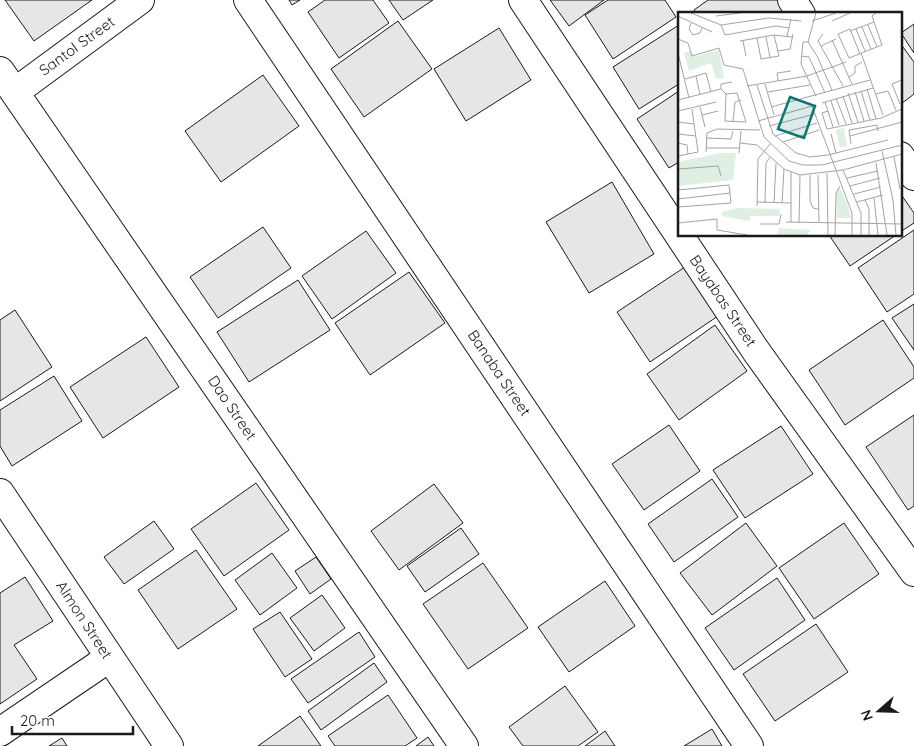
<svg xmlns="http://www.w3.org/2000/svg" width="914" height="746" font-family="Quicksand,sans-serif">
<style>
.building{fill:#e6e6e6;stroke:#1a1a1a}
.lines{fill:none;stroke-linecap:round;stroke-linejoin:round}
.street-casing{stroke:#1a1a1a;stroke-width:30}
.street{stroke:#fff;stroke-width:28}
.labels{text-anchor:middle;stroke-width:4;stroke-linejoin:round;paint-order:stroke}
.street-label{font-size:15px;fill:#1a1a1a;stroke:#fff}
.inset-road{fill:none;stroke:#a3a3a3;stroke-width:1}
.view{fill:#0f766e;fill-opacity:0.15;stroke:#0f766e;stroke-width:2.5}
.inset-edge{fill:none;stroke:#1a1a1a;stroke-width:2.5}
</style>
<rect width="100%" height="100%" fill="#fff"/>
<!-- building -->
<g class="building">
<path d="M5 0H92L34 41Z"/>
<path d="M289 0H300L292 5Z"/>
<path d="M325 0H373L389 23 339 58 308 12Z"/>
<path d="M389 0H433L403 20Z"/>
<path d="M550 0H604L569 26Z"/>
<path d="M608 0H665L676 17 613 59 585 15Z"/>
<path d="M708 0H782L788 9 782 14H697L694 10Z"/>
<path d="M398 21 432 69 364 117 331 69Z"/>
<path d="M914 24V53L901 33Z"/>
<path d="M679 25V84L639 109 613 67Z"/>
<path d="M499 28 531 80 466 121 434 69Z"/>
<path d="M900 43 914 62V94L901 104Z"/>
<path d="M263 75 299 126 221 182 185 131Z"/>
<path d="M679 91V162L669 168 637 119Z"/>
<path d="M612 182 654 254 589 293 546 222Z"/>
<path d="M900 193 914 213V223L900 232Z"/>
<path d="M263 227 291 268 218 318 190 277Z"/>
<path d="M914 230V294L887 312 858 268Z"/>
<path d="M366 231 396 273 332 319 302 276Z"/>
<path d="M829 235H896L850 266Z"/>
<path d="M685 267 718 316 650 362 617 312Z"/>
<path d="M409 272 445 323 370 375 335 323Z"/>
<path d="M298 280 330 330 249 382 217 332Z"/>
<path d="M914 304V350L892 318Z"/>
<path d="M15 310 52 367 0 401V320Z"/>
<path d="M883 320 914 367V378L845 425 809 370Z"/>
<path d="M715 325 747 371 679 420 647 374Z"/>
<path d="M146 337 179 387 103 438 70 387Z"/>
<path d="M54 376 82 421 12 466 0 446V410Z"/>
<path d="M914 415V506L908 510 866 447Z"/>
<path d="M669 425 700 471 644 510 612 464Z"/>
<path d="M781 426 813 474 745 518 713 470Z"/>
<path d="M712 479 738 517 674 562 648 524Z"/>
<path d="M256 483 289 530 224 576 191 529Z"/>
<path d="M434 484 463 523 399 570 371 531Z"/>
<path d="M154 521 174 549 124 584 104 557Z"/>
<path d="M746 523 777 566 712 615 680 573Z"/>
<path d="M844 523 879 574 814 619 779 568Z"/>
<path d="M461 528 479 554 425 592 407 566Z"/>
<path d="M196 550 237 609 178 649 138 590Z"/>
<path d="M272 553 297 588 260 615 235 580Z"/>
<path d="M316 557 331 579 310 594 295 571Z"/>
<path d="M483 563 528 628 468 669 423 604Z"/>
<path d="M25 577 53 621 14 645 37 679 0 704V593Z"/>
<path d="M777 578 805 620 734 670 705 628Z"/>
<path d="M605 581 635 626 569 672 538 627Z"/>
<path d="M322 595 345 628 314 651 290 618Z"/>
<path d="M280 612 312 659 285 677 253 629Z"/>
<path d="M816 624 848 672 775 721 743 674Z"/>
<path d="M359 632 375 657 308 703 291 679Z"/>
<path d="M374 663 387 682 321 730 308 711Z"/>
<path d="M565 686 598 732 578 746H523L509 727Z"/>
<path d="M388 695 417 738 405 746H335L328 736Z"/>
<path d="M300 716 321 746H258Z"/>
<path d="M712 729 722 746H684Z"/>
<path d="M605 731 615 746H585Z"/>
<path d="M428 737 434 746H416Z"/>
<path d="M62 738 67 746H49Z"/>
</g>
<g class="lines">
<defs>
<g id="street">
<path d="M248 0 749 746"/>
<path d="M523 0 756 351 914 572"/>
<path d="M792 0 801 14"/>
<path d="M0 71 464 746"/>
<path d="M15 92 140 0"/>
<path d="M900 156 914 176"/>
<path d="M0 493 169 746"/>
<path d="M0 732 109 658"/>
</g>
</defs>
<!-- street casing -->
<use href="#street" class="street-casing"/>
<!-- street -->
<use href="#street" class="street"/>
</g>
<g class="labels">
<!-- street labels -->
<g class="street-label">
<text transform="translate(77 46) rotate(-36)" y="5">Santol Street</text>
<text transform="translate(723 301) rotate(56)" y="5">Bayabas Street</text>
<text transform="translate(499 373) rotate(56)" y="5">Banaba Street</text>
<text transform="translate(232 408) rotate(56)" y="5">Dao Street</text>
<text transform="translate(84 620) rotate(57)" y="5">Almon Street</text>
</g>
</g>
<!-- overview -->
<g transform="translate(678 12)">
<rect width="224" height="224" fill="#fff"/>
<path d="M41 38 46 66 38 67 33 51 11 59 6 41 12 39 16 45ZM166 116 169 134 162 136 158 118ZM42 141H58L55 168 0 174V150ZM162 176 170 194 173 206H159L158 179ZM59 196 102 197 101 204H72V209L44 204V200ZM101 216 133 218 129 223H99Z" fill="#e0efe3"/>
<path class="inset-road" d="M13 1 43 13 91 6 123 9M0 4 34 20M38 4 62 1M134 9 158 1M154 9 172 1M13 11 11 17 15 23 22 21 24 16M43 13 47 23 98 14 111 16M190 13 199 35M184 15 193 37M178 17 187 39M172 19 196 10M145 22 140 29 165 74M109 24 113 7M88 25 92 45M79 26 83 47 101 44 96 23M0 27 10 31 14 44 41 36 46 53 65 57 86 125 111 149 125 153H144L224 133M154 28 174 72M62 29 96 23 114 25M65 29 68 44M130 30 138 1M143 34 158 27M100 39 112 37 115 22M0 41 11 86M183 41 205 103M182 42 172 17 160 22 171 46 204 33 194 4 198 1M123 44 131 45 147 81M18 64 22 83M171 65 177 61V54L184 50M7 67 28 61 33 80M100 69 99 61 113 59M87 72 96 103M79 73 95 122 118 141 132 145 150 143 210 128M69 74 129 64 168 50M43 77V72L54 70M189 77 198 107M183 79 192 108M90 80 132 73M177 80 186 109M170 81 180 110M198 82 210 79 218 98M138 84 123 52 125 30H130L139 44 154 78M165 84 174 111M158 86 168 112M0 88 43 77 48 82 59 81 68 110 47 109 48 82M153 89 161 113M147 90 155 115M144 91 195 76M222 92 214 72 224 68M134 94 174 201V223M22 95 27 115M93 95 192 68M0 99 38 90M150 99 144 101 149 117 203 106 224 97M24 103 40 99M55 109 57 90 63 88M80 109 138 93M0 110 16 112M91 114 137 102M0 122 18 124M153 122 158 141M97 124 139 111M172 124 224 110M28 126 53 127 55 119M105 130 141 118M0 131 9 133 10 142M62 131 79 133 106 157 122 163 165 158 224 142M173 132 171 118 199 113 200 119M28 136H62M204 139 215 188 218 223M28 140 29 121 39 117 82 118M61 141 63 119M0 144 20 140 14 97M216 145 222 177M198 151 209 223M0 157 40 154 43 164M165 158 183 201V223M113 160V210M149 161 150 223M132 163V189L135 196 140 197M140 163 141 211M169 166 200 159M172 174 202 166M0 178 51 173 53 191 0 195M176 182 203 175M196 186 200 223M0 187 52 181M187 188 191 197V223M79 190 113 191M179 190 205 183M87 191 88 151 92 145M96 191 98 151M104 191 106 157M79 194 80 147 92 132M108 210 224 212M0 211 39 207V218L69 223M121 211 122 163M82 212H101L103 202M157 223 158 181 162 174"/>
<path class="view" d="M112 85 137 94 126 126 100 117Z"/>
<rect width="224" height="224" class="inset-edge"/>
</g>
<!-- north arrow -->
<g transform="translate(879 711) rotate(250)" stroke="#ffffff" stroke-width="4" paint-order="stroke">
<path d="M0-4L9 19L0 12L-9 19Z" fill="#1a1a1a"/>
<text y="-8" font-size="14" font-weight="bold" text-anchor="middle" fill="#1a1a1a">N</text>
</g>
<!-- scale -->
<path d="M12 726v8h121v-8" fill="none" stroke="#1a1a1a" stroke-width="2.5"/>
<text x="20" y="726" font-size="15" fill="#1a1a1a" stroke="#ffffff" stroke-width="4" paint-order="stroke">20 m</text>
</svg>
